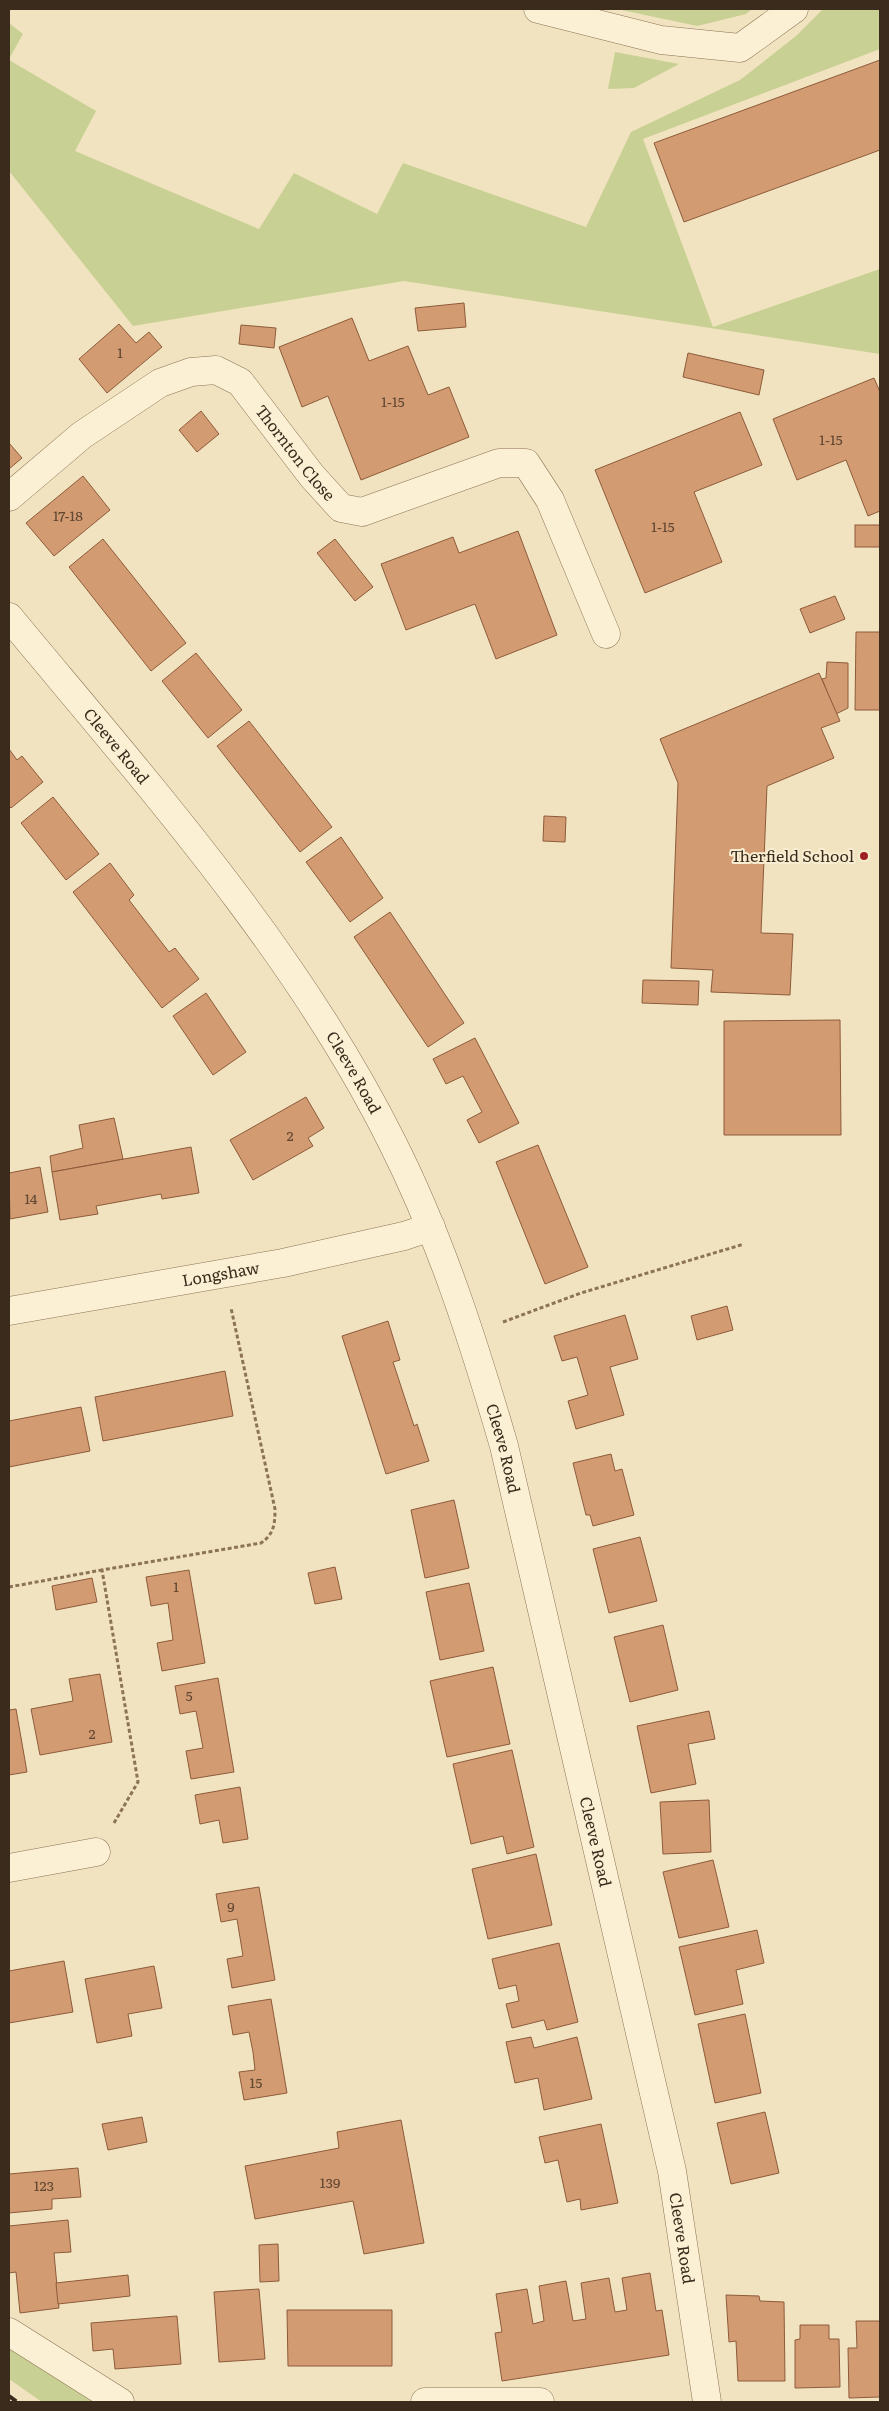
<svg xmlns="http://www.w3.org/2000/svg" width="889" height="2411" font-family="Literata,serif">
<style>
.green{fill:#c9d093}
.building{fill:#d39b72;stroke:#8d5b3a}
.lines{fill:none;stroke-linecap:round;stroke-linejoin:round}
.minor-casing{stroke:#8c7356;stroke-width:29}
.path{stroke:#8c7356;stroke-width:3;stroke-dasharray:4 2.5;stroke-linecap:butt}
.minor{stroke:#fbf0d4;stroke-width:28}
.rail{stroke:#3a2b1c;stroke-width:4;stroke-dasharray:9 9;stroke-linecap:butt}
.poi-dot{fill:#a02121;stroke:#f8edd0;stroke-width:2}
.labels{text-anchor:middle;stroke-width:4;stroke-linejoin:round;paint-order:stroke}
.number-label{font-size:14px;fill:#604732}
.street-label{font-size:16px;fill:#3a2b1c;stroke:#f8edd0}
.poi-label{font-size:16px;fill:#3a2b1c;stroke:#f8edd0;text-anchor:end}
</style>
<rect width="100%" height="100%" fill="#f1e3c0"/>
<!-- green -->
<g class="green">
<path d="M617 9H752L746 14 697 26Z"/>
<path d="M823 9H880V49L643 139 713 327 880 269V354L404 281 133 326 9 171V60L96 111 75 151 259 229 294 173 377 214 403 163 586 227 631 132 740 80 796 36Z"/>
<path d="M9 23 23 34 9 59Z"/>
<path d="M615 52 679 64 634 88 608 89Z"/>
<path d="M9 2348 94 2402H42L9 2379Z"/>
</g>
<!-- building -->
<g class="building">
<path d="M880 60V150L684 222 654 143Z"/>
<path d="M464 303 466 327 418 331 415 308Z"/>
<path d="M352 318 369 361 408 346 428 395 449 387 469 437 361 480 328 396 302 407 279 347Z"/>
<path d="M119 324 136 343 149 332 162 347 107 393 79 359Z"/>
<path d="M241 325 276 328 274 348 239 344Z"/>
<path d="M688 353 764 370 759 395 683 377Z"/>
<path d="M874 378 880 392V511L868 516 846 460 797 480 773 419Z"/>
<path d="M201 411 219 434 197 452 179 430Z"/>
<path d="M740 412 762 465 694 492 722 562 645 593 595 470Z"/>
<path d="M9 443 22 458 9 469Z"/>
<path d="M83 476 110 510 54 556 26 523Z"/>
<rect x="855" y="525" width="25" height="22"/>
<path d="M518 531 557 635 496 659 475 604 406 630 381 564 453 537 459 553Z"/>
<path d="M103 539 186 643 151 671 69 567Z"/>
<path d="M335 539 373 587 355 601 317 553Z"/>
<path d="M835 596 845 619 810 633 800 609Z"/>
<path d="M856 632H880V710H855Z"/>
<path d="M196 653 242 710 208 738 162 681Z"/>
<path d="M827 662 848 663V708L836 714 822 679 826 678Z"/>
<path d="M819 673 840 721 821 728 834 758 767 786 761 933 793 934 790 995 711 992 713 970 671 968 678 783 660 739Z"/>
<path d="M249 721 332 827 300 852 217 746Z"/>
<path d="M9 749 17 760 22 756 43 782 11 808 9 806Z"/>
<path d="M53 797 99 854 66 880 21 823Z"/>
<path d="M544 816 566 817 565 842 543 841Z"/>
<path d="M341 837 383 898 350 922 306 862Z"/>
<path d="M110 863 134 895 129 900 169 952 175 948 199 979 162 1008 73 892Z"/>
<path d="M390 912 464 1023 428 1047 354 937Z"/>
<path d="M643 980 699 981 698 1005 642 1003Z"/>
<path d="M206 993 246 1052 213 1075 173 1016Z"/>
<path d="M840 1020 841 1135H724V1021Z"/>
<path d="M475 1038 519 1123 479 1143 467 1120 482 1112 463 1076 446 1084 433 1059Z"/>
<path d="M306 1097 324 1128 308 1138 313 1146 253 1180 230 1140Z"/>
<path d="M114 1118 123 1159 52 1172 50 1156 83 1148 79 1125Z"/>
<path d="M538 1145 588 1267 545 1284 496 1162Z"/>
<path d="M191 1147 199 1193 162 1199 161 1194 96 1206 98 1214 60 1220 52 1172Z"/>
<path d="M40 1167 48 1212 10 1219 9 1173Z"/>
<path d="M727 1306 733 1330 697 1340 691 1316Z"/>
<path d="M625 1315 638 1359 610 1367 624 1415 576 1429 568 1401 588 1395 577 1357 562 1361 554 1336Z"/>
<path d="M388 1321 400 1360 393 1362 414 1426 417 1424 429 1461 386 1474 342 1336Z"/>
<path d="M225 1371 233 1416 103 1441 95 1397Z"/>
<path d="M81 1407 90 1451 9 1467V1421Z"/>
<path d="M611 1454 615 1471 622 1469 634 1515 593 1526 590 1515H586L573 1463Z"/>
<path d="M454 1500 469 1568 425 1578 411 1510Z"/>
<path d="M640 1537 657 1601 609 1613 593 1549Z"/>
<path d="M335 1567 342 1599 315 1604 308 1573Z"/>
<path d="M189 1570 205 1663 162 1671 157 1643 173 1640 168 1603 151 1606 146 1577Z"/>
<path d="M92 1578 97 1602 56 1610 52 1586Z"/>
<path d="M469 1583 484 1651 440 1660 426 1592Z"/>
<path d="M663 1625 678 1690 630 1702 614 1637Z"/>
<path d="M493 1667 510 1744 447 1757 430 1681Z"/>
<path d="M100 1674 112 1742 40 1755 31 1709 73 1701 69 1679Z"/>
<path d="M218 1678 234 1772 191 1779 186 1751 203 1748 196 1711 180 1714 175 1686Z"/>
<path d="M16 1709 27 1772 9 1775V1710Z"/>
<path d="M709 1711 715 1739 688 1744 696 1784 651 1793 637 1726Z"/>
<path d="M512 1750 534 1847 507 1854 503 1836 471 1844 453 1764Z"/>
<path d="M240 1787 248 1839 223 1843 219 1820 200 1824 195 1795Z"/>
<path d="M709 1800 711 1852 663 1854 660 1802Z"/>
<path d="M536 1854 552 1925 488 1939 472 1869Z"/>
<path d="M713 1860 729 1927 679 1938 663 1872Z"/>
<path d="M259 1887 275 1980 232 1988 227 1959 243 1956 237 1919 221 1922 216 1894Z"/>
<path d="M757 1930 764 1963 736 1970 743 2004 695 2015 679 1947Z"/>
<path d="M559 1943 578 2022 547 2030 544 2020 512 2028 506 2004 519 2001 516 1985 499 1989 492 1959Z"/>
<path d="M64 1961 73 2012 9 2023V1971Z"/>
<path d="M154 1966 162 2008 128 2014 132 2036 97 2043 85 1979Z"/>
<path d="M271 1999 287 2093 244 2100 239 2072 255 2070 253 2052 249 2032 233 2035 228 2006Z"/>
<path d="M745 2014 761 2093 715 2103 698 2024Z"/>
<path d="M531 2037 534 2048 577 2037 592 2099 544 2110 538 2078 515 2083 506 2042Z"/>
<path d="M765 2112 779 2173 731 2184 717 2123Z"/>
<path d="M142 2117 147 2142 108 2150 102 2124Z"/>
<path d="M401 2120 424 2243 364 2254 353 2201 255 2219 245 2166 339 2148 337 2132Z"/>
<path d="M601 2124 618 2203 581 2210 580 2199 567 2202 558 2160 545 2163 539 2137Z"/>
<path d="M78 2168 81 2197 52 2199V2209L9 2213V2174Z"/>
<path d="M68 2220 71 2252 54 2253 59 2308 20 2313 16 2272 9 2273V2226Z"/>
<path d="M278 2244 279 2281 260 2282 259 2245Z"/>
<path d="M650 2273 656 2311 662 2310 669 2355 502 2381 495 2333 502 2332 496 2294 527 2289 533 2324 544 2321 539 2286 566 2281 573 2321 586 2319 581 2283 609 2278 615 2312 627 2310 622 2278Z"/>
<path d="M128 2275 130 2296 58 2304 56 2283Z"/>
<path d="M259 2289 265 2359 219 2362 214 2292Z"/>
<path d="M726 2295 759 2296 760 2301 784 2302 785 2381H738L736 2341 729 2342Z"/>
<path d="M287 2310H392V2366H288Z"/>
<path d="M177 2316 181 2364 115 2369 113 2349 93 2351 91 2323Z"/>
<path d="M856 2321H880V2397L849 2398 848 2348H857Z"/>
<path d="M800 2325H829V2339H839L840 2387 795 2388V2340L800 2339Z"/>
</g>
<g class="lines">
<defs>
<g id="minor">
<path d="M538 9 661 40 740 48 794 9"/>
<path id="s1" d="M9 497 82 435 160 383 191 372 216 370 240 382 312 476 341 508 362 512 499 463H526L550 500 606 634"/>
<path id="s2" d="M9 617C145 781 297 951 392 1142 441 1239 474 1343 504 1446L672 2171 707 2402"/>
<path id="s3" d="M9 1311 283 1263 404 1236 431 1227"/>
<path d="M9 1868 96 1852"/>
<path d="M9 2332 120 2402"/>
<path d="M425 2402H540"/>
</g>
</defs>
<!-- minor casing -->
<use href="#minor" class="minor-casing"/>
<!-- path -->
<g class="path">
<path d="M503 1322 581 1293 744 1244"/>
<path d="M9 1587 102 1570"/>
<path d="M114 1823 138 1782 102 1570 261 1543C274 1534 275 1524 275 1509L231 1308"/>
</g>
<!-- minor -->
<use href="#minor" class="minor"/>
<!-- rail -->
<path class="rail" d="M9 2396 17 2402"/>
</g>
<!-- markers -->
<circle class="poi-dot" cx="864" cy="856" r="5"/>
<g class="labels">
<!-- number labels -->
<g class="number-label">
<text x="120" y="358">1</text>
<text x="393" y="407">1-15</text>
<text x="831" y="445">1-15</text>
<text x="68" y="521">17-18</text>
<text x="663" y="532">1-15</text>
<text x="290" y="1141">2</text>
<text x="31" y="1204">14</text>
<text x="176" y="1592">1</text>
<text x="189" y="1701">5</text>
<text x="92" y="1739">2</text>
<text x="231" y="1912">9</text>
<text x="256" y="2088">15</text>
<text x="330" y="2188">139</text>
<text x="44" y="2191">123</text>
</g>
<!-- street labels -->
<g class="street-label">
<text dy="6" stroke="none"><textPath href="#s1" startOffset="364">Thornton Close</textPath></text>
<text dy="6" stroke="none"><textPath href="#s2" startOffset="168">Cleeve Road</textPath></text>
<text dy="6" stroke="none"><textPath href="#s2" startOffset="572">Cleeve Road</textPath></text>
<text dy="6" stroke="none"><textPath href="#s3" startOffset="215">Longshaw</textPath></text>
<text dy="6" stroke="none"><textPath href="#s2" startOffset="978">Cleeve Road</textPath></text>
<text dy="6" stroke="none"><textPath href="#s2" startOffset="1382">Cleeve Road</textPath></text>
<text dy="6" stroke="none"><textPath href="#s2" startOffset="1788">Cleeve Road</textPath></text>
</g>
<!-- poi labels -->
<g class="poi-label">
<text x="854" y="862">Therfield School</text>
</g>
</g>
<!-- border -->
<rect width="889" height="2411" fill="none" stroke="#3a2b1c" stroke-width="20"/>
</svg>
